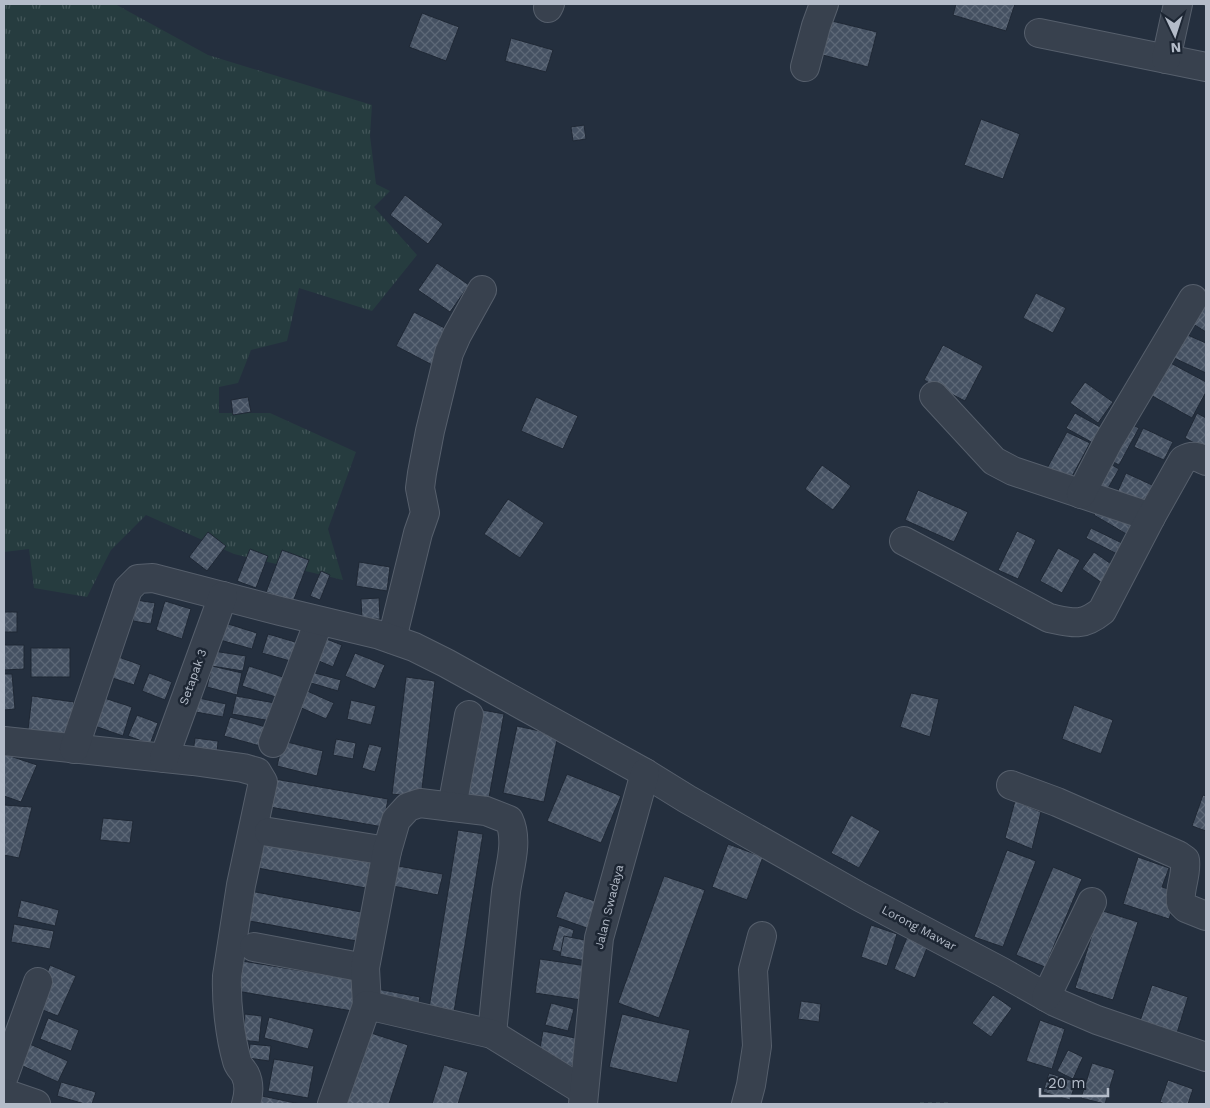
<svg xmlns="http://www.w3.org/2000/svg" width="1210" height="1108" font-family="'Work Sans',sans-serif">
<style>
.grass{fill:url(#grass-tufts)}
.building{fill:url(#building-cross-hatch);stroke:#1f2835}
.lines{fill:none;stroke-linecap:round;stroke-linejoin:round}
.minor-casing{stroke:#565f6c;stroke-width:30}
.path{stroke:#44595c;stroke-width:3;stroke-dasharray:4 4;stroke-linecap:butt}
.minor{stroke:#38414e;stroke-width:28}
.labels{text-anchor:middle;stroke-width:5;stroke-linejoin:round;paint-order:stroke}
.street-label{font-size:12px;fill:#b4bcc9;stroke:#1d2633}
</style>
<defs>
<pattern id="grass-tufts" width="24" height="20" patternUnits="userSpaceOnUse" patternTransform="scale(1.25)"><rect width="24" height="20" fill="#263c3f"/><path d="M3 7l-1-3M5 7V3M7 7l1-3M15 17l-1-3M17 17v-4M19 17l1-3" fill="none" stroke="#435659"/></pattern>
<pattern id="building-cross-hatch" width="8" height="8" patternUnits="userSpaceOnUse" patternTransform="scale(1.25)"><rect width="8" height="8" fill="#455162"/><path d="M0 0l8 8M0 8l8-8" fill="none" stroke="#5d6877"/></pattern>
</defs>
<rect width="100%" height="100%" fill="#242f3e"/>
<!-- grass -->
<path class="grass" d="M4 4H115L208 55 372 105 370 136 376 184 390 191 374 207 417 255 372 311 299 288 287 341 251 350 238 383 219 387V413H270L356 452 328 529 343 580 234 554 146 515 111 550 87 597 34 588 29 549 4 552Z"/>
<!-- building -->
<g class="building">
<path d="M956 4H1015L1006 31 953 15Z"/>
<path d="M422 13 459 27 446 61 409 47Z"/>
<path d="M828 20 877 32 868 67 819 54Z"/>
<path d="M511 38 553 50 546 72 505 61Z"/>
<path d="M981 119 1020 134 1003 179 964 165Z"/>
<path d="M584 125 586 139 573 141 571 127Z"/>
<path d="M405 195 443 224 428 244 390 215Z"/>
<path d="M437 263 469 285 450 312 418 290Z"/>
<path d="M1036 293 1066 308 1053 333 1023 318Z"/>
<path d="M1206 298V332L1190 322Z"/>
<path d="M414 312 456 334 438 368 396 346Z"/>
<path d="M1183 333 1206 343V373L1172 357Z"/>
<path d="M943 345 983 366 965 401 924 380Z"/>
<path d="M1165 360 1206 382V392L1192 418 1147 393Z"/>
<path d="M1085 382 1113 402 1098 423 1070 403Z"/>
<path d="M248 397 251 412 233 415 231 400Z"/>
<path d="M536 397 578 416 563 449 521 431Z"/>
<path d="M1075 413 1102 428 1093 443 1066 428Z"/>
<path d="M1197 413 1206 418V449L1185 438Z"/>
<path d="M1124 421 1139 428 1119 465 1104 457Z"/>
<path d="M1143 428 1173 442 1164 460 1134 447Z"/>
<path d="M1067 432 1090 443 1069 482 1046 470Z"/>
<path d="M1105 461 1119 469 1102 499 1089 491Z"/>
<path d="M822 465 851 486 833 510 805 489Z"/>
<path d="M1126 473 1163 490 1152 511 1116 495Z"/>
<path d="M918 490 968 512 954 542 905 520Z"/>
<path d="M508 499 544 523 520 558 484 534Z"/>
<path d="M1100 506 1133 526 1128 535 1094 515Z"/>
<path d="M1091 528 1124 544 1119 555 1086 538Z"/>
<path d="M1017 531 1036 540 1018 579 998 570Z"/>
<path d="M208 532 226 546 207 571 189 557Z"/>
<path d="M1058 548 1080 560 1062 593 1040 581Z"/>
<path d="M250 549 268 556 256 588 237 581Z"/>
<path d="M282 550 309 560 293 602 266 592Z"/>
<path d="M1094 552 1117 568 1105 585 1082 569Z"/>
<path d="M359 562 390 567 387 591 356 586Z"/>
<path d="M321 571 330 575 320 600 310 596Z"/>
<path d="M379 598 380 619 362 620 361 599Z"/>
<path d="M136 600 155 603 151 624 133 621Z"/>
<path d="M165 601 191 609 182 639 156 630Z"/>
<rect x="4" y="612" width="13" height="20"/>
<path d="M225 623 257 633 252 649 220 640Z"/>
<path d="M268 634 302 644 297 663 262 653Z"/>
<path d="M321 637 342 645 333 667 312 658Z"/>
<path d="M4 645H24V669L4 670Z"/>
<rect x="31" y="648" width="39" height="29"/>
<path d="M213 651 246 656 243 671 211 666Z"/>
<path d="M355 653 385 665 375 689 345 676Z"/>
<path d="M110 654 141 665 134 685 103 675Z"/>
<path d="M212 666 242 673 237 695 207 687Z"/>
<path d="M249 666 286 678 279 698 242 686Z"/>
<path d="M304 670 341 680 338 691 301 680Z"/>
<path d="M149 673 172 682 165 700 142 691Z"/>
<path d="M4 674H12L15 709 4 710Z"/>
<path d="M406 677 435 681 421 797 392 794Z"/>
<path d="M305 690 334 703 326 719 297 706Z"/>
<path d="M911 693 939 699 930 737 900 727Z"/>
<path d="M32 696 74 702 69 743 27 738Z"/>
<path d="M98 696 132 707 123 736 89 724Z"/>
<path d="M236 696 275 703 271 721 232 714Z"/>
<path d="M199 698 226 704 223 717 196 712Z"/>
<path d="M351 700 376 706 371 725 347 719Z"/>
<path d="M1074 705 1113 720 1101 754 1062 739Z"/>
<path d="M477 709 504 714 487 809 460 804Z"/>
<path d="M137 715 158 723 150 744 128 736Z"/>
<path d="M230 717 266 727 260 746 224 736Z"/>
<path d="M517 726 558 735 544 802 503 793Z"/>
<path d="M195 738 218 741 217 755 193 753Z"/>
<path d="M336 739 356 743 353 759 333 755Z"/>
<path d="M283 741 323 751 317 776 277 766Z"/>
<path d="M369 744 382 747 375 772 362 768Z"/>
<path d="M4 754 37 765 21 802 4 796Z"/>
<path d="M567 774 621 796 601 843 547 821Z"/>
<path d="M269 778 388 799 383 827 264 806Z"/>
<path d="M1203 795 1206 796V831L1192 826Z"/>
<path d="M1015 801 1041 812 1032 849 1005 838Z"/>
<path d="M4 805 32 807 19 858 4 855Z"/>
<path d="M851 815 880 831 859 868 831 853Z"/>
<path d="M103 818 133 821 130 843 100 840Z"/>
<path d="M458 830 483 834 453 1018 428 1014Z"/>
<path d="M258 838 376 860 371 889 252 867Z"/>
<path d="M728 844 763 857 747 900 712 887Z"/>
<path d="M1007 850 1036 861 1003 947 974 937Z"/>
<path d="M1138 857 1169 868 1162 887 1178 892 1169 919 1123 904Z"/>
<path d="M398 866 443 874 438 895 393 886Z"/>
<path d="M1053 867 1082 879 1045 967 1016 955Z"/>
<path d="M664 876 705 890 659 1018 618 1003Z"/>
<path d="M245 890 372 914 367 943 239 919Z"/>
<path d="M565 891 607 905 598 932 556 917Z"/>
<path d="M21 900 59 910 55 926 17 917Z"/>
<path d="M1100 910 1138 922 1113 1000 1075 988Z"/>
<path d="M14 924 54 931 50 949 11 942Z"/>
<path d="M559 925 574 930 567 954 552 950Z"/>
<path d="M871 925 897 934 887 966 861 957Z"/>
<path d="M908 935 929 943 915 978 894 969Z"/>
<path d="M564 936 595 942 591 962 560 956Z"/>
<path d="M540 959 587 966 581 1000 535 993Z"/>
<path d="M236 960 358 980 352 1011 231 990Z"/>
<path d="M50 965 76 976 58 1016 35 1007Z"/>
<path d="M1152 985 1188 997 1177 1033 1140 1021Z"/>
<path d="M377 989 420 997 417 1012 375 1005Z"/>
<path d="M993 995 1012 1008 991 1037 972 1023Z"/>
<path d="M801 1001 821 1004 819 1022 798 1019Z"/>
<path d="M551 1003 574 1009 568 1031 545 1025Z"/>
<path d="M245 1014 262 1016 259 1042 242 1040Z"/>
<path d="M622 1014 690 1030 677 1083 609 1067Z"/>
<path d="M269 1017 314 1029 308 1049 264 1038Z"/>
<path d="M48 1018 79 1030 71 1051 40 1039Z"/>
<path d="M1040 1020 1065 1029 1052 1069 1026 1061Z"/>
<path d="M543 1031 584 1040 578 1067 538 1059Z"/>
<path d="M368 1032 408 1045 389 1104H345Z"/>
<path d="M23 1041 68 1061 58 1082 14 1062Z"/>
<path d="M250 1044 271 1046 269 1061 248 1058Z"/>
<path d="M1068 1050 1083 1057 1073 1079 1057 1071Z"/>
<path d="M274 1059 314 1066 308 1098 268 1091Z"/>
<path d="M1092 1063 1115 1070 1105 1104 1081 1098Z"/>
<path d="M444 1065 468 1072 458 1104H432Z"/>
<path d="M1049 1073 1076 1082 1070 1100 1043 1092Z"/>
<path d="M1168 1080 1193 1089 1188 1104H1165L1160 1102Z"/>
<path d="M61 1082 96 1092 92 1104H85L57 1096Z"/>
<path d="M262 1096 300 1104H260Z"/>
</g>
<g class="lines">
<defs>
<g id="minor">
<path d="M548 8 550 4"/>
<path d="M1039 33 1206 67"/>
<path d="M1166 59 1178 4"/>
<path d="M805 67 816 26 824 4"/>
<path d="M934 396 994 461 1013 471 1151 517"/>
<path d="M1081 494 1108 442 1193 299"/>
<path d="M904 541 1049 618C1073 623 1082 627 1102 611L1151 517 1183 460C1192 455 1197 456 1206 461"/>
<path d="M392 639 418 533 425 513 420 488 422 473 430 431 449 353 457 335 482 290"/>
<path d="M4 741 193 761 243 768 257 772 263 782 241 885 227 976C226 1002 230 1037 237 1061 238 1066 243 1070 245 1074 250 1084 249 1094 246 1104"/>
<path d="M273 743 319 621"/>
<path d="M74 749 128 589 138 579 153 578 280 611 380 635 414 647 446 663 645 773 687 799 860 897 1002 972 1055 1002 1097 1020 1206 1057"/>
<path d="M164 758 223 596"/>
<path d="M1011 785 1057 802 1178 855 1185 860C1187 876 1179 888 1181 903L1186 908 1206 916"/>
<path d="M452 807 469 715"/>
<path d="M269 832 387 851"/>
<path d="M254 947 365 968"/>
<path d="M1046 997 1092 902"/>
<path d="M367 1005 365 968 387 851 396 820 408 807 420 803 486 811 509 820C519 841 509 869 506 892 501 939 497 986 492 1034"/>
<path d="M4 1076 38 982"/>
<path d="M4 1093 36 1104"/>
<path d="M332 1104 367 1005 492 1034 584 1091"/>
<path d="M583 1104 599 938 645 773"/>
<path d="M746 1104 751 1085 757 1046 753 970 762 936"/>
</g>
</defs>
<!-- minor casing -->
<use href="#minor" class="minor-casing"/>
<!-- path -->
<g class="path">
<path d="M1205 4 1206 5"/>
<path d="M920 1104H952"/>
</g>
<!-- minor -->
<use href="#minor" class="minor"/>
</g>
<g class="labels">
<!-- street labels -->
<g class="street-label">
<text transform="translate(193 677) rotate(-70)" y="4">Setapak 3</text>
<text transform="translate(609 907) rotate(-76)" y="4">Jalan Swadaya</text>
<text transform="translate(919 928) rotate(28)" y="4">Lorong Mawar</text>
</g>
</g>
<!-- border -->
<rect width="1210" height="1108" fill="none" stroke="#b4bcc9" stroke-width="10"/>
<!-- north arrow -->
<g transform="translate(1175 35) rotate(176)" stroke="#1d2633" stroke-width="4" paint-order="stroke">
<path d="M0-4L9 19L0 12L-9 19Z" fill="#b4bcc9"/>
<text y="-8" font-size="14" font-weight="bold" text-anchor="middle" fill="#b4bcc9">N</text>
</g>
<!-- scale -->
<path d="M1040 1088v8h68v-8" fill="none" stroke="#b4bcc9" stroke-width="2.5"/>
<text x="1048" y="1088" font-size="15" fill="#b4bcc9" stroke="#1d2633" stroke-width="4" paint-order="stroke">20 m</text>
</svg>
